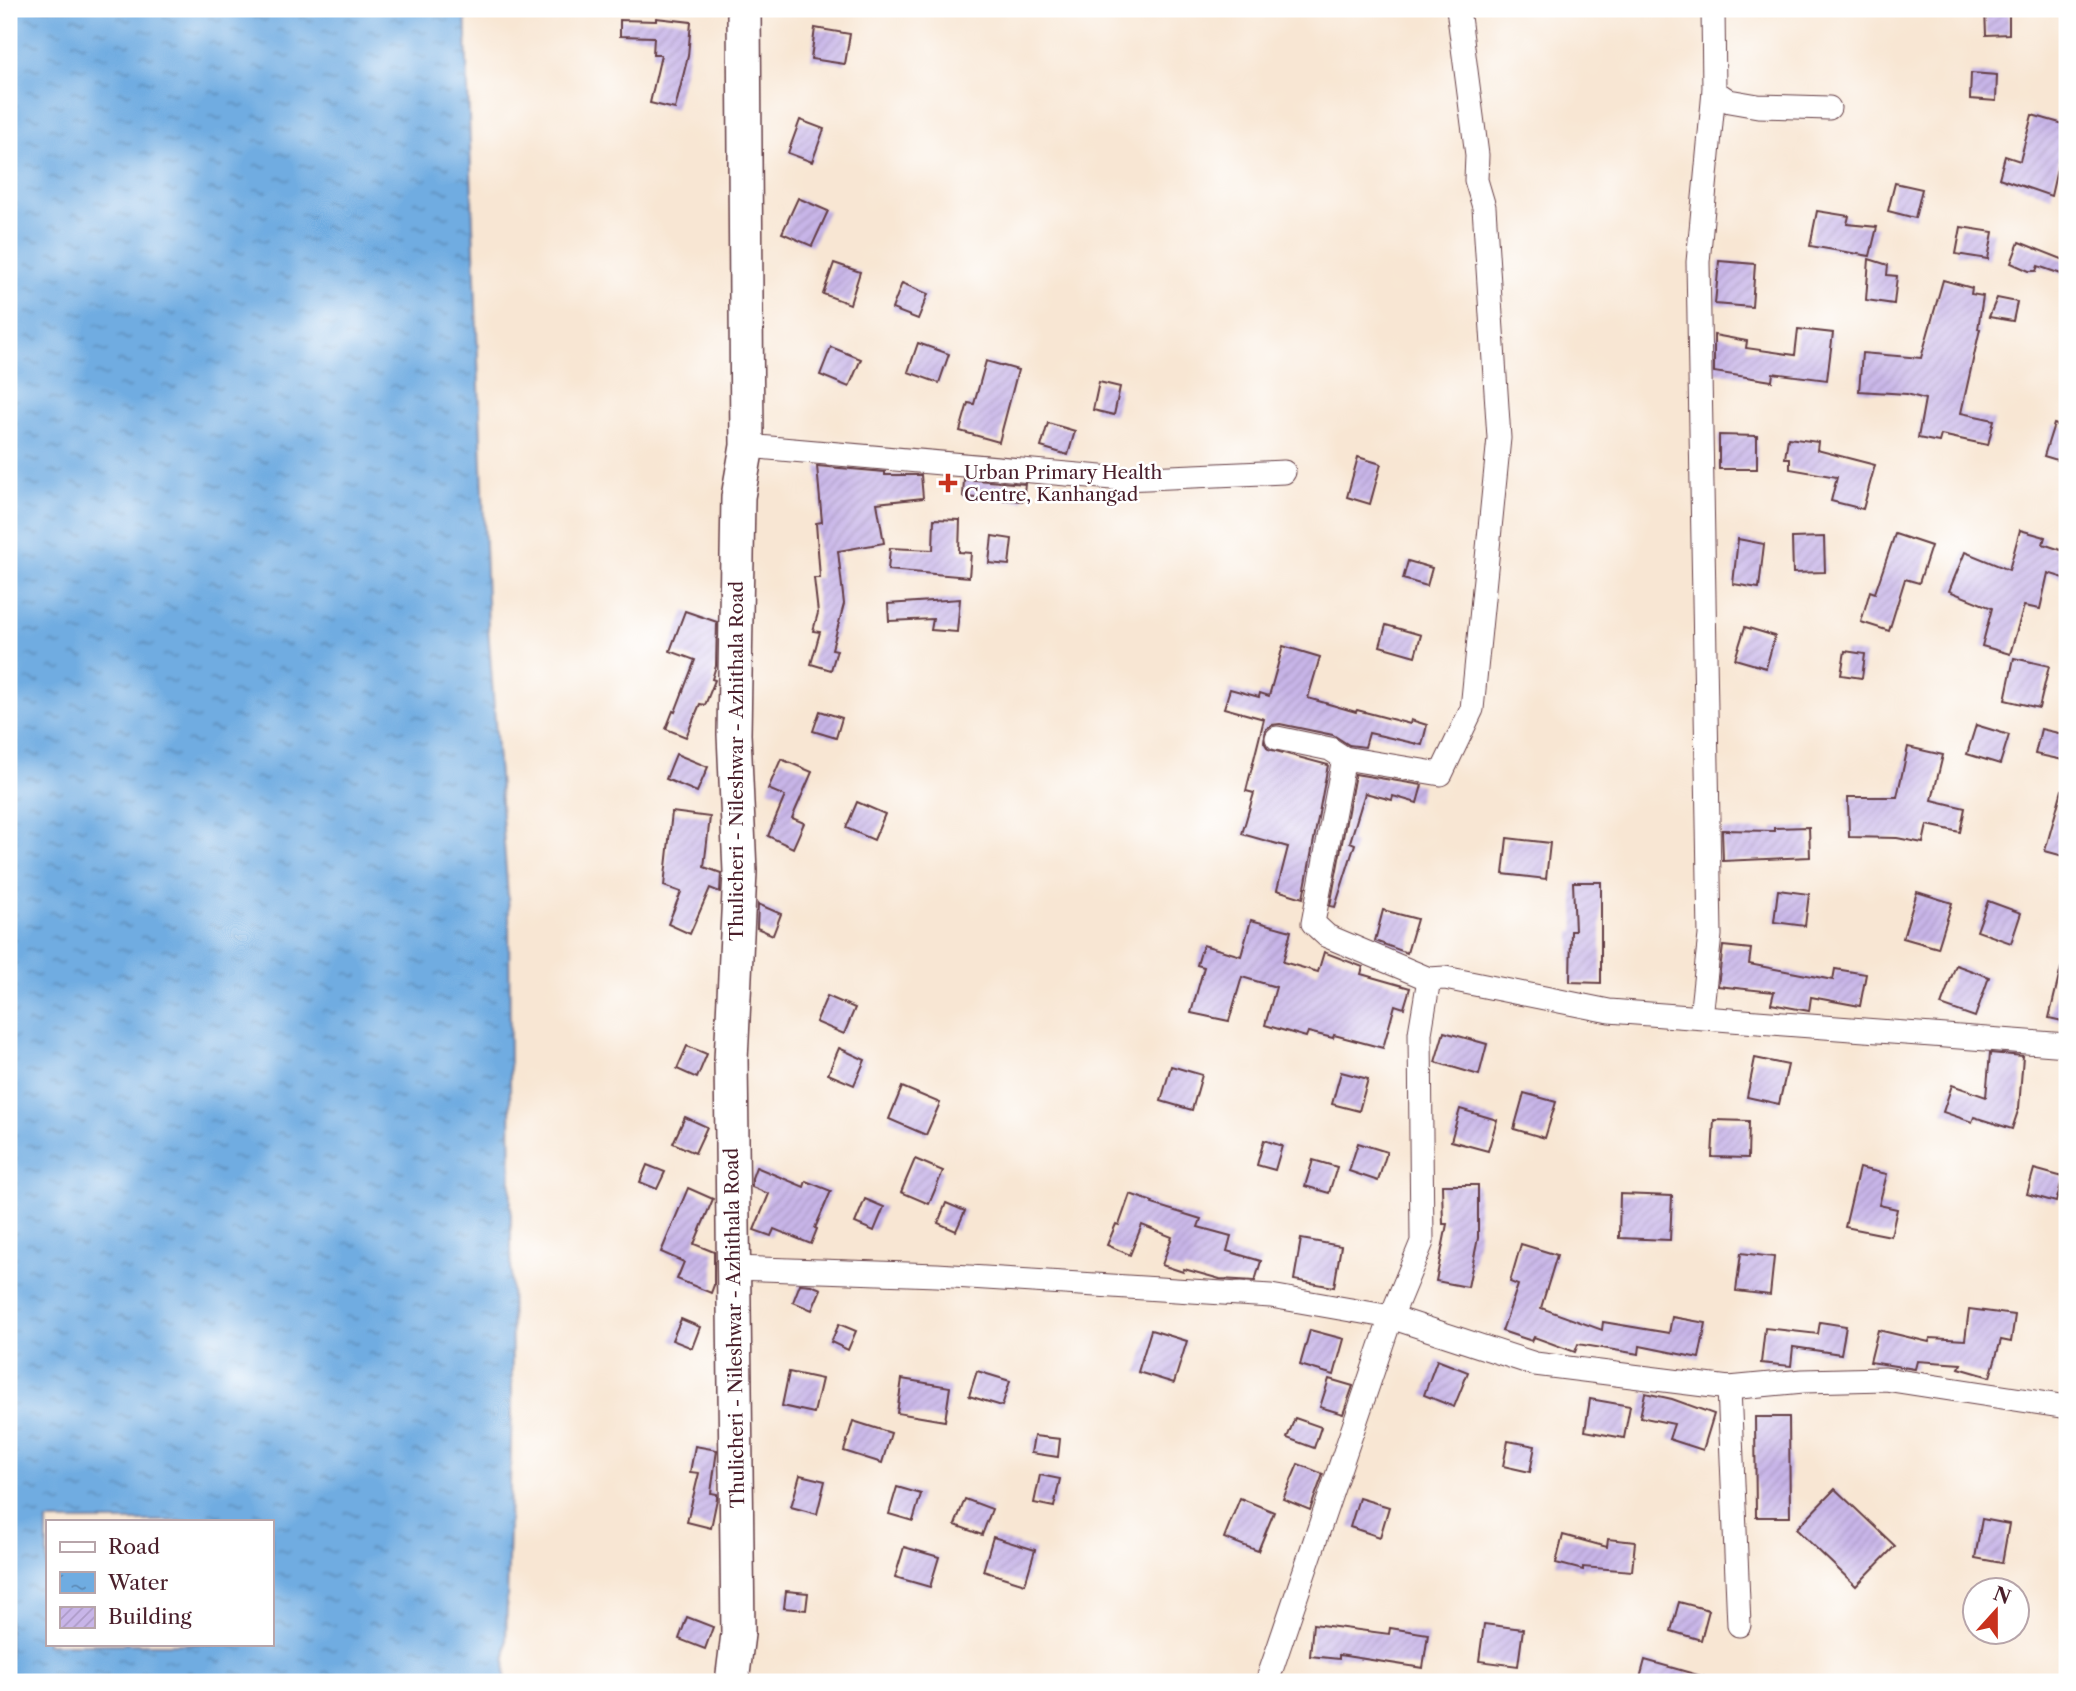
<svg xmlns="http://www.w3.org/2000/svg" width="2076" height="1691" font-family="'Libre Caslon Text',serif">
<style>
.water{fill:url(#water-ripples);stroke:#5c6686;stroke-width:2;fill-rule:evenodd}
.building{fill:url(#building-hatch)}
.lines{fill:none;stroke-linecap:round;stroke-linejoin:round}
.minor-casing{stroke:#643d44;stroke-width:25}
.secondary-casing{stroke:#643d44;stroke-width:36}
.minor{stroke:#fff;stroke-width:23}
.secondary{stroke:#fff;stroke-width:33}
.poi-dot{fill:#c8321e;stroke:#fff;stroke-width:2.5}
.labels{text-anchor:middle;stroke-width:5;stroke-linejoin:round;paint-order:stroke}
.poi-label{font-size:19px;fill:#4a1f2b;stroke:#fff;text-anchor:start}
.street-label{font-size:19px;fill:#4a1f2b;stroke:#fff}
</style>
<defs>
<pattern id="water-ripples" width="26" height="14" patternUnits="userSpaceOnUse" patternTransform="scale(1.75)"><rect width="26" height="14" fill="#6face1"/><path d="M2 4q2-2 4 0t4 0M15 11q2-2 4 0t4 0" fill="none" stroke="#5d8bb7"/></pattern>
<pattern id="building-hatch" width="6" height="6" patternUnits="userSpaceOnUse" patternTransform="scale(1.75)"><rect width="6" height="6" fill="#c8b5e8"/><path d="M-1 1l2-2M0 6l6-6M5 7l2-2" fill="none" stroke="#ad9bc7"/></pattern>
</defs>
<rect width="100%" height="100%" fill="#fff"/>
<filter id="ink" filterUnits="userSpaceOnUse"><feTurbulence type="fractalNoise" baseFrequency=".0143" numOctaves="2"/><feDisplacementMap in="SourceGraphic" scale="14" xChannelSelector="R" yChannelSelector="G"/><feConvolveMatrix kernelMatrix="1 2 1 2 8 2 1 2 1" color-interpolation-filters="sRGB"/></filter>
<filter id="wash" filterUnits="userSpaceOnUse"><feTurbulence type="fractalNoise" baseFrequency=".00686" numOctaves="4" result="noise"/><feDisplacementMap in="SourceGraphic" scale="28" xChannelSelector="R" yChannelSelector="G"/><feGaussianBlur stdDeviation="1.57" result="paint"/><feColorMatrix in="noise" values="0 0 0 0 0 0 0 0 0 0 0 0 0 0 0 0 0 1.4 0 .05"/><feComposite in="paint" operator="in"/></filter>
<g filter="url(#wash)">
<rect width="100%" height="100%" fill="#f8e6d3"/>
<!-- water -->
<path class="water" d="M9 9H465L488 627 509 911 512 1402 505 1682H9ZM47 1521H271V1644H47Z"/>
<g id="blocks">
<!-- building -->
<g class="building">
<path d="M1985 9H2009V34L1986 35Z"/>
<path d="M656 18 691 22 688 56 675 109 650 103 661 55H653L654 37 620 36V20L656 21Z"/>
<path d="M815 28 850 34 845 64 811 59Z"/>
<path d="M1971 73 1997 75 1996 101 1970 99Z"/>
<path d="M2032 115 2067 125 2051 196 1999 178 2005 156 2020 161Z"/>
<path d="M800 120 824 129 812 162 788 153Z"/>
<path d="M1895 183 1922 189 1915 218 1888 211Z"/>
<path d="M798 198 828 211 812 246 782 233Z"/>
<path d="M1817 211 1849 216 1847 224 1877 227 1870 256 1810 246Z"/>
<path d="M1961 227 1993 232 1988 259 1956 254Z"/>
<path d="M2019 242 2067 261V276L2038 266 2036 271H2029L2011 263Z"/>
<path d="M1869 259 1888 265 1887 275 1897 276 1894 304 1866 300Z"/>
<path d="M1719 261 1755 264 1752 307 1715 304Z"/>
<path d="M834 263 860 272 850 304 823 294Z"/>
<path d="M1943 280 1972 288 1971 294 1983 296 1978 329H1980L1961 413 1994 420 1988 445 1941 435 1939 442 1918 438 1925 399 1907 394 1859 391 1862 353 1921 358Z"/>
<path d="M902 283 928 294 918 319 892 309Z"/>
<path d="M1997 298 2017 302 2013 321 1989 317Z"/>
<path d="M1798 329 1833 333 1827 380 1773 373 1772 381 1714 372V335L1747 341 1746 348 1795 355Z"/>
<path d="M918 343 949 354 939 383 908 372Z"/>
<path d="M831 347 861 359 849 387 820 375Z"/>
<path d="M986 361 1018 370 999 442 960 431 968 403 974 404Z"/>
<path d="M1099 382 1120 387 1114 415 1093 410Z"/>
<path d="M1048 423 1075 431 1068 455 1041 447Z"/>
<path d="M2054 424 2067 428V463L2044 456Z"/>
<path d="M1719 435 1757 436V469H1719Z"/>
<path d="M1788 438 1818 442 1817 450 1875 465 1863 509 1831 501 1837 477 1790 469V458H1785Z"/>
<path d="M1358 457 1381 464 1370 504 1347 497Z"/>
<path d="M817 466 885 472V475H921L923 498 877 503 884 543 838 551 844 604 832 649 837 650 831 670 811 664 820 632 813 631 818 613 814 578H820L816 523 822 522Z"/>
<path d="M964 479 1025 484 1023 501 963 497Z"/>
<path d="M934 519 960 520 959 552 971 553 969 577 888 570 890 548 933 550Z"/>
<path d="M2020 530 2045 537 2043 544 2067 552V579L2048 573 2040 609 2024 606 2010 654 1982 646 1992 608 1949 591 1965 552 2009 570Z"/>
<path d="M1895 534 1931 546 1919 583 1905 579 1889 631 1861 622 1870 591 1875 593Z"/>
<path d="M992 536 1012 539 1009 565 989 563Z"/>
<path d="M1824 537 1825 572 1793 573 1792 538Z"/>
<path d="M1738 539 1764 544 1759 588 1733 584Z"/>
<path d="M1408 561 1432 568 1427 586 1403 579Z"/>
<path d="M960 599 957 632 931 630 933 619 889 621 888 604Z"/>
<path d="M685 611 717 622 716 666 712 679 715 680 705 705 700 704 686 737 666 729 673 711 675 712 695 660 670 651Z"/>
<path d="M1386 625 1421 635 1415 656 1380 646Z"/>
<path d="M1745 627 1775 636 1766 668 1735 659Z"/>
<path d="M1283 646 1320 657 1308 698 1356 712 1357 710 1410 724 1411 720 1427 725 1422 745 1369 733 1365 747 1349 745 1333 735 1280 724 1272 725 1266 729 1264 742 1268 749 1328 765 1303 898 1277 890 1288 847 1242 834 1254 793 1246 791 1264 719 1224 708 1230 689 1259 697 1260 693 1269 696Z"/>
<path d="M1845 651 1865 654 1862 678 1841 675Z"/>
<path d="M2014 658 2049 666 2039 708 2005 700Z"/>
<path d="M820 711 842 718 836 738 813 731Z"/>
<path d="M1976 725 2009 735 2000 764 1967 754Z"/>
<path d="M2041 729 2067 735 2063 760 2035 754Z"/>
<path d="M1908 747 1943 755 1932 800 1965 808 1960 832 1927 825 1923 843 1897 838 1849 837 1848 797H1897Z"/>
<path d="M676 754 708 767 697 792 666 779Z"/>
<path d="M781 759 812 772 792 818 804 823 793 848 768 836 785 796 768 789Z"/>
<path d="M1355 774 1422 785 1417 803 1393 796 1392 800 1365 793 1350 842 1355 844 1335 907 1330 906Z"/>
<path d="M2062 790 2067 791V857L2045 851Z"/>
<path d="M857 802 885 814 874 840 846 828Z"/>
<path d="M672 812 710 817 704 867 721 873 720 892 710 888 690 934 668 924 681 892 664 886Z"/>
<path d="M1809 827 1810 857 1723 861 1722 830 1774 831V828Z"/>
<path d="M1507 838 1550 843 1546 879 1503 874Z"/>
<path d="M1573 882H1601V983L1570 982 1571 931H1575Z"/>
<path d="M1778 890 1809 894 1805 926 1774 922Z"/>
<path d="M1917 892 1952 903 1938 948 1903 938Z"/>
<path d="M1988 901 2021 913 2011 943 1977 931Z"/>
<path d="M758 904 781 914 773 935 757 928Z"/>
<path d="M1383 910 1417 919 1407 953 1375 941Z"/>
<path d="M1251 920 1291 931 1283 962 1318 972 1324 952 1363 967 1361 974 1410 988 1404 1008 1395 1005 1383 1048 1334 1035 1333 1038 1308 1032 1306 1037 1265 1025 1276 987 1242 977 1229 1021 1191 1013 1204 967 1197 965 1203 945 1241 956Z"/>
<path d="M1723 946 1751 949 1749 964 1833 980 1835 969 1866 974 1860 1006 1811 997 1809 1011 1771 1004 1774 992 1718 986Z"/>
<path d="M1956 965 1989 977 1975 1017 1941 1005Z"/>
<path d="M2061 968 2067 969V1022L2049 1018Z"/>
<path d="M827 996 855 1008 844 1034 816 1022Z"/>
<path d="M1444 1032 1487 1044 1479 1075 1435 1062Z"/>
<path d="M687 1046 707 1054 697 1078 677 1069Z"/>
<path d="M839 1048 865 1060 854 1085 828 1074Z"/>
<path d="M1990 1053 2023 1056 2019 1108 2012 1129 1974 1117 1972 1122 1943 1112 1952 1085 1986 1097Z"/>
<path d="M1755 1058 1788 1065 1779 1104 1747 1097Z"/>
<path d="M1171 1066 1202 1075 1192 1110 1161 1101Z"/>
<path d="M1341 1072 1368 1079 1359 1111 1332 1104Z"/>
<path d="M902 1087 940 1103 926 1135 889 1119Z"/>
<path d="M1524 1093 1556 1102 1545 1138 1514 1129Z"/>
<path d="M1460 1109 1497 1120 1488 1151 1451 1141Z"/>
<path d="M685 1117 707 1127 695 1153 673 1143Z"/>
<path d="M1714 1120 1749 1121 1748 1158 1712 1157Z"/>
<path d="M1264 1140 1282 1146 1275 1170 1257 1165Z"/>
<path d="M1358 1143 1387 1152 1378 1181 1349 1171Z"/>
<path d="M915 1159 943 1171 929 1204 901 1192Z"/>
<path d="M1313 1160 1337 1167 1329 1193 1305 1186Z"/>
<path d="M647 1165 665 1172 657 1189 640 1182Z"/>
<path d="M756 1167 804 1187 806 1181 831 1191 815 1228 817 1229 811 1244 774 1229 771 1236 754 1230 769 1194 752 1187V1178Z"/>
<path d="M1859 1168 1887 1174 1879 1205 1897 1209 1891 1236 1845 1227Z"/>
<path d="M2034 1169 2063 1177 2056 1202 2027 1194Z"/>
<path d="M1442 1185H1478V1238L1468 1287 1436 1281 1447 1224H1443Z"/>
<path d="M688 1188 713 1199 694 1244 714 1252V1285L711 1293 677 1279 684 1262 661 1252Z"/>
<path d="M1130 1194 1153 1202 1152 1204 1201 1219 1198 1227 1231 1236 1227 1251 1261 1261 1255 1281 1220 1279 1184 1269 1183 1272 1162 1265 1172 1237 1142 1225 1130 1255 1107 1245 1116 1224 1119 1225Z"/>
<path d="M1620 1194 1672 1196 1670 1240 1619 1238Z"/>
<path d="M865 1199 884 1207 874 1231 855 1223Z"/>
<path d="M946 1203 965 1211 956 1231 938 1223Z"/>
<path d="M1301 1239 1341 1246 1334 1287 1294 1280Z"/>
<path d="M1521 1244 1557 1255 1541 1308 1602 1330 1603 1322 1669 1333 1672 1317 1706 1323 1699 1358 1640 1346 1639 1354 1578 1344 1575 1352 1534 1337 1532 1341 1502 1331 1518 1285 1510 1282Z"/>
<path d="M1741 1253 1774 1257 1770 1295 1736 1291Z"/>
<path d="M800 1284 811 1285 821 1289 812 1310 793 1302Z"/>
<path d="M1969 1309 2015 1315 2011 1342 2001 1340 1990 1377 1959 1368 1961 1364 1917 1361 1915 1369 1870 1362 1878 1330 1929 1342 1930 1338 1965 1340Z"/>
<path d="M681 1319 700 1327 692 1348 672 1340Z"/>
<path d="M1820 1322 1846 1326 1841 1354 1793 1347 1791 1366 1761 1363 1765 1328 1818 1334Z"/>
<path d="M839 1324 856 1331 848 1350 831 1342Z"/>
<path d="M1151 1330 1187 1341 1174 1383 1138 1372Z"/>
<path d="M1310 1330 1344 1339 1334 1375 1300 1365Z"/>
<path d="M1437 1360 1468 1372 1454 1407 1424 1395Z"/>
<path d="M977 1371 1010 1381 1002 1406 969 1396Z"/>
<path d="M789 1372 822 1379 814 1413 782 1406Z"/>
<path d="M902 1379 950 1387 945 1421 897 1413Z"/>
<path d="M1329 1379 1353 1386 1343 1414 1320 1407Z"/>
<path d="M1645 1393 1672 1399 1714 1414 1703 1450 1669 1439 1674 1424 1640 1417Z"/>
<path d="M1590 1399 1630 1406 1624 1438 1585 1431Z"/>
<path d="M1755 1417H1789L1790 1517H1756Z"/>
<path d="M1295 1418 1321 1427 1314 1448 1287 1438Z"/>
<path d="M853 1421 891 1433 882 1463 844 1451Z"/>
<path d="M1034 1436 1060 1439 1058 1457 1031 1453Z"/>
<path d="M1508 1441 1535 1446 1530 1472 1503 1466Z"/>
<path d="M695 1446 717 1450 711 1493 717 1494V1499L711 1528 687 1522 699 1473 690 1472Z"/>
<path d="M1298 1464 1323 1474 1310 1510 1283 1499Z"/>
<path d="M800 1475 825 1481 817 1514 791 1507Z"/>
<path d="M1040 1475 1060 1479 1054 1507 1034 1503Z"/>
<path d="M897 1487 921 1494 913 1521 889 1514Z"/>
<path d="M1835 1489 1895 1546 1856 1586 1796 1529Z"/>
<path d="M1240 1498 1274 1512 1258 1551 1224 1538Z"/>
<path d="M1359 1498 1389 1507 1380 1537 1350 1527Z"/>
<path d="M965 1499 992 1509 982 1535 955 1525Z"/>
<path d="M1982 1519 2009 1524 2002 1563 1975 1558Z"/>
<path d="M1563 1535 1607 1547 1608 1539 1635 1542 1632 1571 1583 1567V1570L1556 1563Z"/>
<path d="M993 1537 1035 1550 1025 1584 983 1571Z"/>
<path d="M904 1547 939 1557 930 1587 895 1577Z"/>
<path d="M786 1591 808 1593 806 1610 784 1608Z"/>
<path d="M1679 1602 1709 1610 1701 1640 1671 1631Z"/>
<path d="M687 1617 713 1627 705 1649 679 1639Z"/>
<path d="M1313 1624 1389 1634 1390 1628 1428 1634 1423 1668 1339 1655V1659L1310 1656Z"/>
<path d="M1484 1624 1523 1629 1518 1666 1479 1661Z"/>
<path d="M1645 1660 1705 1677V1682H1639Z"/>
</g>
</g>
</g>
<g filter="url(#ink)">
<use href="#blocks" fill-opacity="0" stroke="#643d44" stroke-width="2"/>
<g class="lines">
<defs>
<g id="minor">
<path d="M1713 9 1714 91 1729 101 1758 106 1829 108"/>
<path d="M747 446 1124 479 1284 472"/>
<path d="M1277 738 1330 749 1344 758 1441 774 1472 709 1499 438 1484 207 1476 180 1477 155 1458 9"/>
<path d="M1344 758 1313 923 1327 936 1429 979 1445 978 1609 1011 2067 1045"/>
<path d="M1701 1017 1710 935 1698 262 1714 91"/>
<path d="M733 1268 937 1275 1271 1296 1391 1317 1535 1364 1729 1388 1803 1381 1885 1379 2067 1407"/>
<path d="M1729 1388 1739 1625"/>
<path d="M1267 1682 1391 1317 1422 1242 1420 1033 1429 979"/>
</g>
<path id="secondary" d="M732 1682 738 1634 731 1060 740 872 734 734 738 497 747 446 744 9"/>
</defs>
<!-- minor casing -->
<use href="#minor" class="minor-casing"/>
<!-- secondary casing -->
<use href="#secondary" class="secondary-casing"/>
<!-- minor -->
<use href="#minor" class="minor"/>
<!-- secondary -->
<use href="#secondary" class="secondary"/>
</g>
</g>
<!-- markers -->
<path class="poi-dot" d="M944.5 472.5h7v7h7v7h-7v7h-7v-7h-7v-7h7z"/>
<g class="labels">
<!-- poi labels -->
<g class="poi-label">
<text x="964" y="479">Urban Primary Health<tspan x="964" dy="22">Centre, Kanhangad</tspan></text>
</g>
<!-- street labels -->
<g class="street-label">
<text transform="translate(736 761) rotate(-90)" y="7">Thulicheri - Nileshwar - Azhithala Road</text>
<text transform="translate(734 1328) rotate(-91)" y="7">Thulicheri - Nileshwar - Azhithala Road</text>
</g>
</g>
<!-- margin -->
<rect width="2076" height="1691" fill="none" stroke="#fff" stroke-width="35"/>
<!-- legend -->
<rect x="46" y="1520" width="228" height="126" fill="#ffffff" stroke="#b7a5aa" stroke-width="2"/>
<rect x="60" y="1542" width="35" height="10" fill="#ffffff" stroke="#b7a5aa" stroke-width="2"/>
<text x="108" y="1554" font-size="21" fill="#4a1f2b">Road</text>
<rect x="60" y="1572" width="35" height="21" fill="url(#water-ripples)" stroke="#b7a5aa" stroke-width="2"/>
<text x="108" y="1590" font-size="21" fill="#4a1f2b">Water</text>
<rect x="60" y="1607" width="35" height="21" fill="url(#building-hatch)" stroke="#b7a5aa" stroke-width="2"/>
<text x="108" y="1624" font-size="21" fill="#4a1f2b">Building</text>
<!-- north arrow -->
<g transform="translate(1996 1611) rotate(21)"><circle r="33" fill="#ffffff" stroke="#b7a5aa" stroke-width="2"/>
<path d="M0-5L12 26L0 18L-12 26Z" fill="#c8321e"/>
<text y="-10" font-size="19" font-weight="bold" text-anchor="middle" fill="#4a1f2b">N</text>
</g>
</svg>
